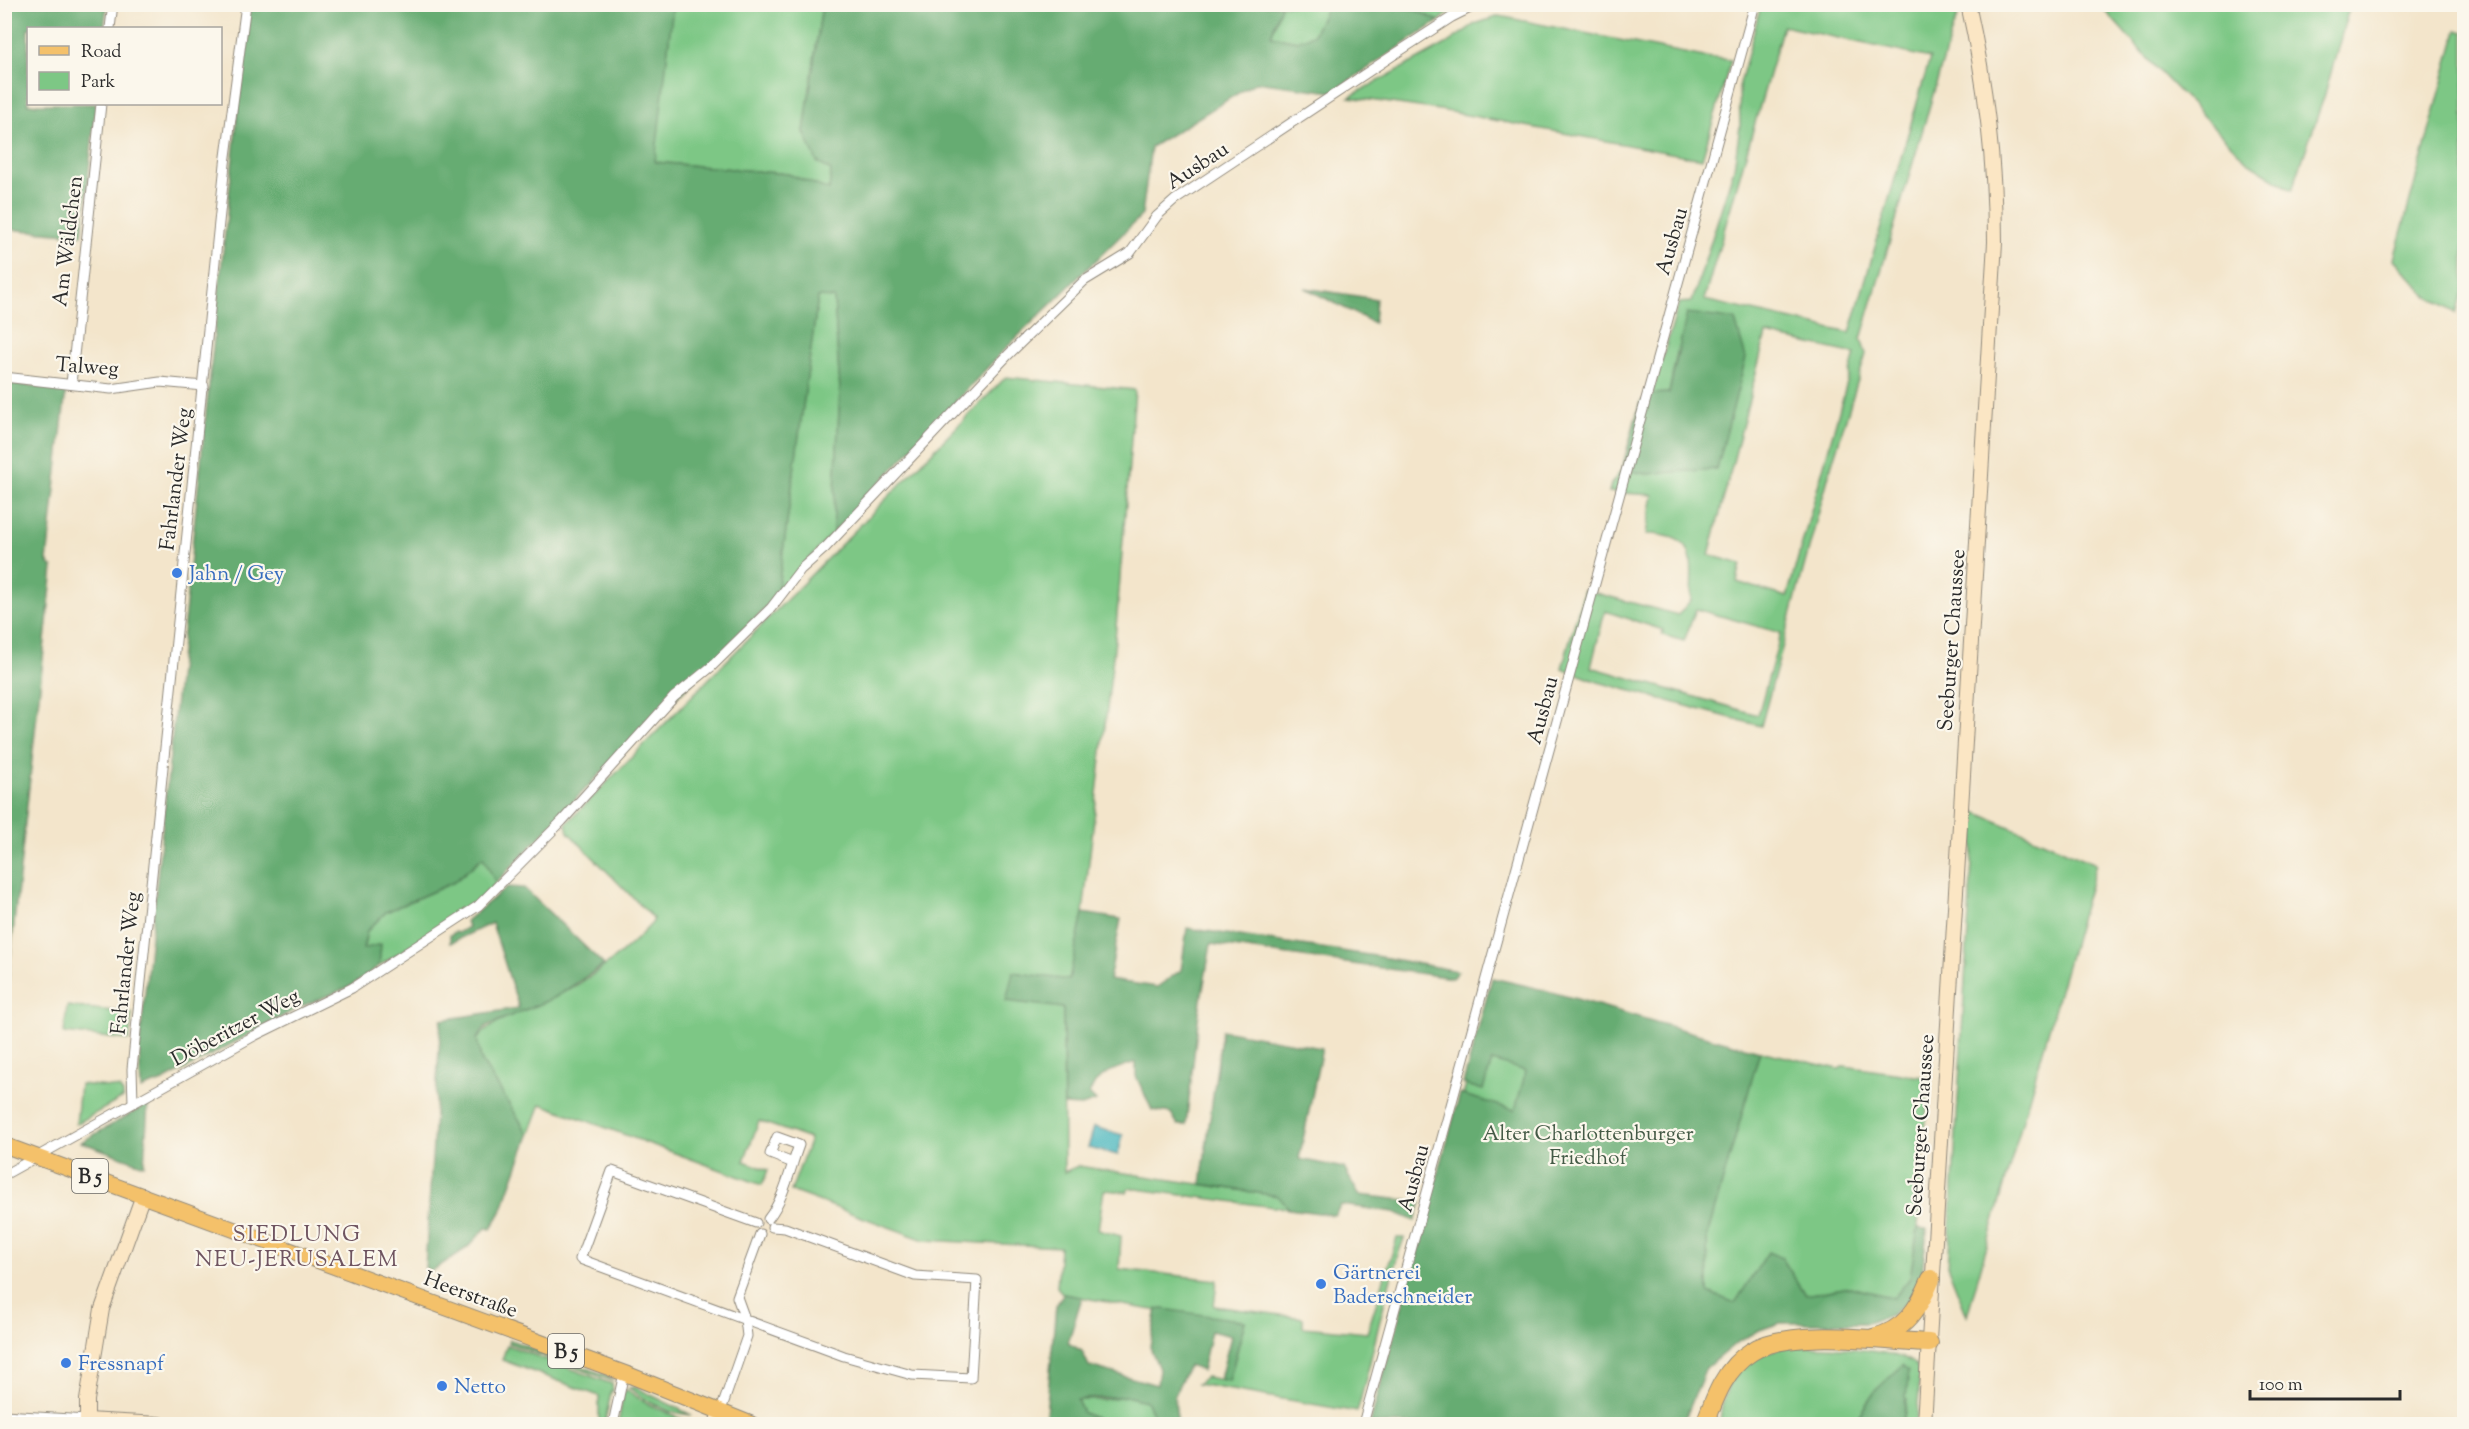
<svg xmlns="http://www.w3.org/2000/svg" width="2469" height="1429" font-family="'Sorts Mill Goudy',serif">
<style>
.green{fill:#7dc785;stroke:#547958;stroke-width:1.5;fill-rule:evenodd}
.forest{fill:#66ac72;stroke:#486c4e;stroke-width:1.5}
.water{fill:#45b5be;stroke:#387074;stroke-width:1.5}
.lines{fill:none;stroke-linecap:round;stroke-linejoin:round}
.street-casing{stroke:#8f887b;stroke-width:11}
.secondary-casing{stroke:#8f887b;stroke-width:16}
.primary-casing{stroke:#8f887b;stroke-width:17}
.highway-casing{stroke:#8f887b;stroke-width:20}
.street{stroke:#fff;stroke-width:9}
.secondary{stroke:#fbe6c4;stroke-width:14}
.primary{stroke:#f4c16b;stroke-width:15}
.highway{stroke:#f4c16b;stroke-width:18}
.shop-dot{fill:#3f7fe0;stroke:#fbf7ec;stroke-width:2}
.labels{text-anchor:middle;stroke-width:4.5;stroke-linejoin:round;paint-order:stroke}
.shield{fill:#fbf7ec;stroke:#696865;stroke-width:1.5}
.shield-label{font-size:20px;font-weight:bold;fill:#2b2b2b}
.street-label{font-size:21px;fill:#2b2b2b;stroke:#fbf7ec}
.shop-label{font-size:21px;fill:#366cbe;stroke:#fbf7ec;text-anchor:start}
.park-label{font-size:21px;fill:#445a46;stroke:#fbf7ec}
.neighbourhood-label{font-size:22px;letter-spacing:1.5px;fill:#6f5460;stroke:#fbf7ec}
</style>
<rect width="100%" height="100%" fill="#fbf7ec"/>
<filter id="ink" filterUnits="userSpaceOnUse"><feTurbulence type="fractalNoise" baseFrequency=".0167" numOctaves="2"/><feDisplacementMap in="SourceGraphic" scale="12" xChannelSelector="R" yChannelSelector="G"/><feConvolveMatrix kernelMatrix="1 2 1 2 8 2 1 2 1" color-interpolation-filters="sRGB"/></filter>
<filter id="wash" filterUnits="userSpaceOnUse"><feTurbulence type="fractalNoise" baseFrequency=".008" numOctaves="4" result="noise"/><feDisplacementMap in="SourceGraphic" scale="24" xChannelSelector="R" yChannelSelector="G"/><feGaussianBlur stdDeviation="1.35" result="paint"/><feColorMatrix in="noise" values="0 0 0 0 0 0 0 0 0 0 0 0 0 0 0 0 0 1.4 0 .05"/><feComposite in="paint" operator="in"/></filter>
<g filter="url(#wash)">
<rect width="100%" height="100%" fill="#f3e5cb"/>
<!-- green -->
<g class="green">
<path d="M1828 4 1957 5 1959 14 1953 27 1861 339 1866 354 1831 467 1761 726 1598 682 1562 668 1584 590 1678 615 1691 600C1692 557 1698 535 1646 534L1653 495 1609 492 1611 484 1622 469 1646 474 1717 468 1677 352 1669 393 1652 394 1679 303 1692 302 1734 168 1740 126 1739 87 1761 5H1824V8ZM1783 26 1930 58 1850 333 1704 300ZM1766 334 1855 354 1787 597 1737 582 1741 564 1709 555ZM1696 609 1781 633 1758 715 1591 667 1605 611 1663 630 1662 635 1684 641Z"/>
<path d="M673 5H822L804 132 831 171 829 191 788 174 654 162Z"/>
<path d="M1281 5H1328L1313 35 1298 41 1271 36Z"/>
<path d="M1352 5H1427L1454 9 1439 21 1413 9Z"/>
<path d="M2100 5H2350L2325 94 2292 190 2249 163 2158 70Z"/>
<path d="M1499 16 1704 57 1731 60 1702 159 1440 110 1349 97 1446 44 1475 24Z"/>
<path d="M2457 30 2464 32V288L2456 313 2426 295 2394 259Z"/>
<path d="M818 296 834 298 840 390 833 533 777 595Z"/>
<path d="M1006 377 1135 390 1115 640 1083 913 1070 981 1013 972 1063 1008 1064 1172 1078 1166 1279 1196 1289 1209 1129 1188 1127 1192 1104 1190 1098 1230 1121 1236 1119 1269 1217 1280 1214 1306 1303 1318V1327L1367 1333 1397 1238H1404C1383 1294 1374 1354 1357 1412L1197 1384 1206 1377 1229 1381 1245 1321 1146 1309 1063 1294 1057 1287 1060 1247 924 1240 791 1191 810 1139 759 1121 744 1161 768 1170 762 1185 541 1104 529 1135 481 1060 477 1040C494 1016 528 1012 553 998 590 980 626 952 653 922V918L568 832 566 824Z"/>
<path d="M1975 812 2096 864 1967 1316 1948 1268Z"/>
<path d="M483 857 496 883 471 907 379 966 363 950 367 931 386 912 454 882Z"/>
<path d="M1494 980 1758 1056 1760 1051 1839 1069 1844 1066 1929 1078 1918 1228 1910 1278 1894 1298 1850 1287 1805 1295 1782 1258 1735 1304 1708 1292 1707 1236 1748 1092 1424 1241Z"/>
<path d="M67 1006 132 1013 129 1040 64 1033Z"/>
<path d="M80 1084 119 1088 123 1093V1098L76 1124Z"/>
<path d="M510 1340 608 1376 613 1381 509 1343Z"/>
<path d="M507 1345 612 1384 613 1391H611L605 1424H599V1396L502 1360Z"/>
<path d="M1786 1346C1809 1346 1909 1347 1917 1368 1922 1385 1917 1407 1916 1424H1903L1907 1399 1876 1390 1853 1424H1720C1721 1400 1729 1374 1751 1360 1761 1353 1775 1350 1786 1346Z"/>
<path d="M635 1387 691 1415 671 1412 648 1401 629 1388Z"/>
<path d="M627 1390 646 1403 693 1424H618L624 1391Z"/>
<path d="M1126 1396 1146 1401 1155 1419 1152 1424H1111L1083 1413 1077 1400H1101Z"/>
</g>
<!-- forest -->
<g class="forest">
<path d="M4 5H107L104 28H28V104H96L82 235 5 229Z"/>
<path d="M249 5H673L655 162 788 174 829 190 831 171 817 162 804 132 822 5H1281L1271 36 1297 41 1313 35 1328 5 1413 9 1439 21 1332 92 1256 82 1151 147 1142 215 1003 351 833 533 840 390 834 298 818 297 777 595 768 606 593 781 496 883 483 857 454 882 386 912 367 931 363 949 381 944 379 966 351 986 298 1008 163 1081 141 1089 139 1050Z"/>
<path d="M1305 288 1376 299 1374 323Z"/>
<path d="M1687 313 1735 320 1746 358 1717 469 1646 474 1622 469 1640 402 1652 394 1669 393Z"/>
<path d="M4 383 66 389 47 561 53 568 5 1006Z"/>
<path d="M507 887 524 888 604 965 554 998 486 1026 477 1039 481 1060 529 1135 501 1212 491 1229 486 1228 467 1248 432 1271 425 1268 441 1020 519 1008 492 923 450 943V935L455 932 458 933 468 927 466 921Z"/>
<path d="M1083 913 1121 919 1109 980 1157 987 1181 970 1187 928 1382 957 1458 971 1452 978 1211 944 1199 1012 1186 1125H1178L1171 1113 1152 1110 1136 1076V1062C1116 1069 1098 1072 1089 1094L1096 1101 1082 1106 1064 1105 1063 1008 1006 1001 1013 972 1069 980Z"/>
<path d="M1492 978C1583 997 1670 1029 1760 1051L1707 1236 1708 1292 1735 1303 1768 1252 1782 1258 1805 1295 1850 1287 1894 1298 1910 1278 1918 1228 1927 1229 1922 1275 1908 1301 1891 1315 1867 1323H1780L1757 1331 1736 1343 1706 1368 1683 1424H1370L1460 1094 1515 1110 1526 1071 1492 1061 1483 1090 1463 1084Z"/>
<path d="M1222 1030 1322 1048 1299 1159 1344 1168 1359 1195 1421 1202 1415 1221 1394 1212 1341 1205 1334 1215 1289 1209 1278 1196 1201 1184Z"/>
<path d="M148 1104 144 1165 81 1142Z"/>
<path d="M1063 1294 1082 1297 1068 1343 1082 1351 1089 1366 1157 1385 1159 1369 1150 1347 1157 1308 1245 1321 1229 1381 1220 1379 1231 1336 1211 1331 1202 1371 1189 1365 1174 1395 1178 1424H1152L1155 1419 1146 1401 1126 1396 1077 1400 1083 1413 1111 1424H1045L1056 1306Z"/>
<path d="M1903 1365 1909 1370 1903 1424H1853L1876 1390Z"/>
</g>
<!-- water -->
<path class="water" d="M1094 1127 1123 1135 1118 1155 1088 1148Z"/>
</g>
<g filter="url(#ink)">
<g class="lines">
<defs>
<g id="street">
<path d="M110 28 113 4"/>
<path d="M4 377 111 389 160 382 204 386"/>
<path d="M71 384 101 104"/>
<path d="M133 1102 132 1069 225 164 246 4"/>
<path d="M4 1175 254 1036 352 988 478 906 562 821 674 697 711 667 771 608 801 569 826 547 1008 355 1084 281 1130 253 1157 216 1175 200 1395 54 1452 17 1478 4"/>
<path d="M768 1219C784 1199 790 1169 799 1145L777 1137 770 1154 793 1163"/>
<path d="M756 1223 612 1171 580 1259 844 1356 912 1375 971 1378 977 1280 915 1276 785 1228 772 1227"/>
<path d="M720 1413 747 1336 745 1319 737 1297 760 1234"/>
<path d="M4 1415 87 1420"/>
<path d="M613 1424 624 1373"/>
<path d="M1363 1424 1755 4"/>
</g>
<g id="secondary">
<path d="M87 1420 159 1424"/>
<path d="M87 1424V1400L102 1309 143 1195"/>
<path d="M716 1424 720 1413"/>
<path d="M1924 1424 1995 242C1995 161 1986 84 1968 4"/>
</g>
<path id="primary" d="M4 1145 629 1375 751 1424"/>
<g id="highway">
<path d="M1873 1338C1905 1331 1919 1308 1931 1279"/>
<path d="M1705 1424C1715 1397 1725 1368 1751 1352 1788 1327 1884 1341 1929 1343"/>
</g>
</defs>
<!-- street casing -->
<use href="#street" class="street-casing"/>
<!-- secondary casing -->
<use href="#secondary" class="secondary-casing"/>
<!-- primary casing -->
<use href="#primary" class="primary-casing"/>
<!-- highway casing -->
<use href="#highway" class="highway-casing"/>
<!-- street -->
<use href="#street" class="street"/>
<!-- secondary -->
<use href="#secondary" class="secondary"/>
<!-- primary -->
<use href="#primary" class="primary"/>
<!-- highway -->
<use href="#highway" class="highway"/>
</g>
</g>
<!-- markers -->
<g class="shop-dot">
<circle cx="177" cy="573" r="6"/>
<circle cx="1321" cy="1284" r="6"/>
<circle cx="66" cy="1363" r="6"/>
<circle cx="442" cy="1386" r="6"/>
</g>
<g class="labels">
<!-- shield labels -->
<g class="shield">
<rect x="72" y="1159" width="36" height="34" rx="4.5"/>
<rect x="548" y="1334" width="36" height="34" rx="4.5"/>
</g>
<g class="shield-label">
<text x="90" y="1183">B 5</text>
<text x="566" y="1358">B 5</text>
</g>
<!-- street labels -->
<g class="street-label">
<text transform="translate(1197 165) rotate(-33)" y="7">Ausbau</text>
<text transform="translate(67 241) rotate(-83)" y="7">Am Wäldchen</text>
<text transform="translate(1671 241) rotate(-74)" y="7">Ausbau</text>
<text transform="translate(87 366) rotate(4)" y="7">Talweg</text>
<text transform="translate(175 479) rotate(-83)" y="7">Fahrlander Weg</text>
<text transform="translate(1951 640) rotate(-86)" y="7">Seeburger Chaussee</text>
<text transform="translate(1542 710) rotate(-75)" y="7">Ausbau</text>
<text transform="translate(125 963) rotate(-84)" y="7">Fahrlander Weg</text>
<text transform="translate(235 1027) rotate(-28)" y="7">Döberitzer Weg</text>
<text transform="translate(1920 1125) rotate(-86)" y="7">Seeburger Chaussee</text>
<text transform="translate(1413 1178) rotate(-75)" y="7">Ausbau</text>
<text transform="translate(471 1294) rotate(20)" y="7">Heerstraße</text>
</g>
<!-- shop labels -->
<g class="shop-label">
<text x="189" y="580">Jahn / Gey</text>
<text x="1333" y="1279">Gärtnerei<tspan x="1333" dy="24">Baderschneider</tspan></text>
<text x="78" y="1370">Fressnapf</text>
<text x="454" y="1393">Netto</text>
</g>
<!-- park labels -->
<g class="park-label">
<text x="1588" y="1140">Alter Charlottenburger<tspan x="1588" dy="24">Friedhof</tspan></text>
</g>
<!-- neighbourhood labels -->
<g class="neighbourhood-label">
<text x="297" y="1241">SIEDLUNG<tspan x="297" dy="25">NEU-JERUSALEM</tspan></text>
</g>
</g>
<!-- margin -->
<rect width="2469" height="1429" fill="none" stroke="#fbf7ec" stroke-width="24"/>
<!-- legend -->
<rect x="27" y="27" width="195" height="78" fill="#fbf7ec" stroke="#a8a59f" stroke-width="1.5"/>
<rect x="39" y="46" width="30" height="9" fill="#f4c16b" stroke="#a8a59f" stroke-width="1.5"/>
<text x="81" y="57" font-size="18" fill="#2b2b2b">Road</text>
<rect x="39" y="72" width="30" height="18" fill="#7dc785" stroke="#a8a59f" stroke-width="1.5"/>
<text x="81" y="87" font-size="18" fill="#2b2b2b">Park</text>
<!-- scale -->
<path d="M2250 1390v9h150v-9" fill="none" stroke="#2b2b2b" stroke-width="3"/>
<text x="2259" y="1390" font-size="18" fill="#2b2b2b" stroke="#fbf7ec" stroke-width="4.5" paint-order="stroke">100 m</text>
</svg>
